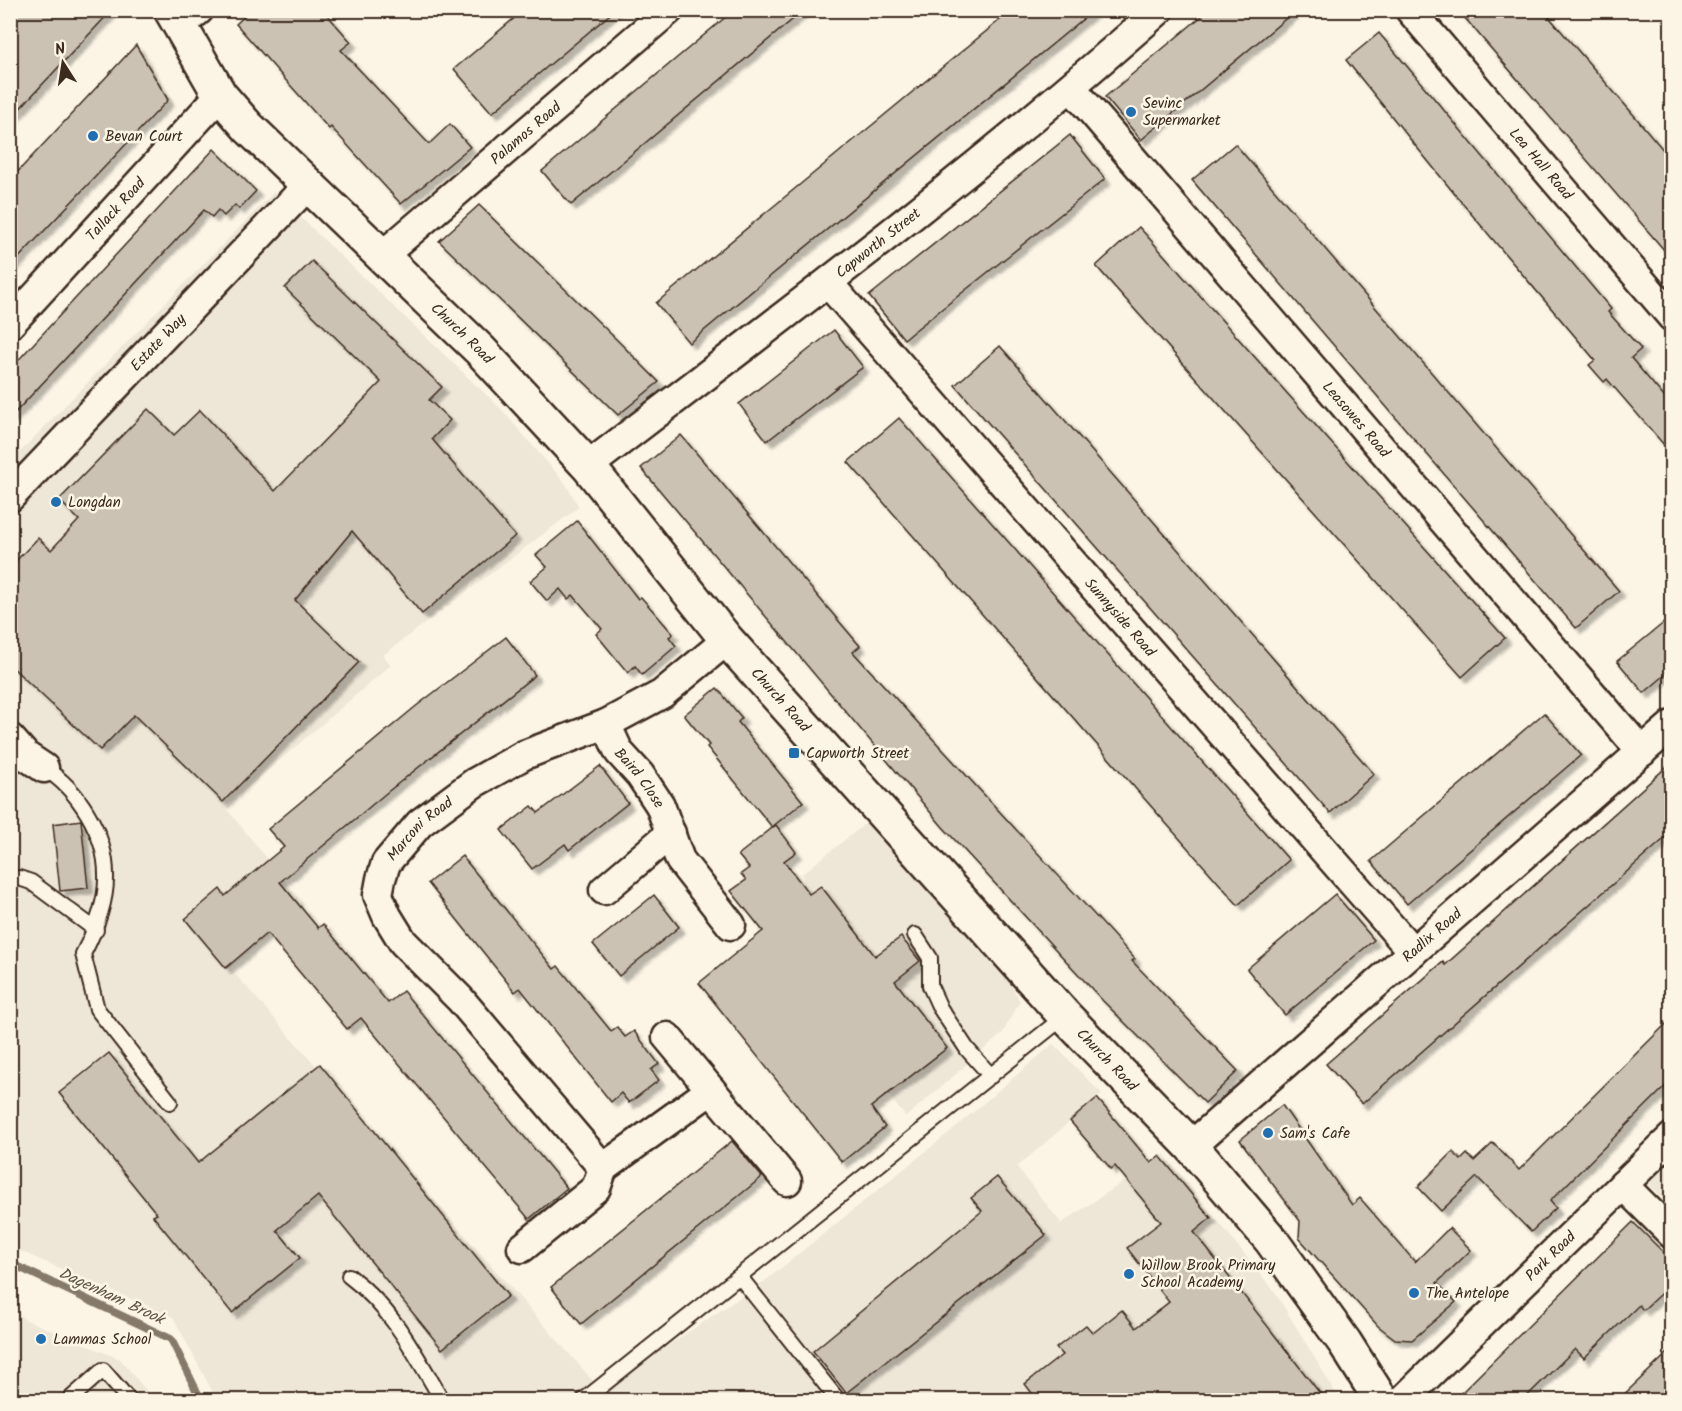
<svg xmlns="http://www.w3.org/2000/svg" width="1682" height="1411" font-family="Kalam,sans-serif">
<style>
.built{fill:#eee6d6}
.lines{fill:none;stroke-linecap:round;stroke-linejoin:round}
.stream{stroke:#85796b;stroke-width:8}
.building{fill:#ccc2b3;stroke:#3b2a1e;stroke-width:1.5;filter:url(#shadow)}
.lane-casing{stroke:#3b2a1e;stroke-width:18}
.street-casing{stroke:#3b2a1e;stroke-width:33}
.primary-casing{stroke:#3b2a1e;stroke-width:38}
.lane{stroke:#fcf5e5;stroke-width:14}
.street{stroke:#fcf5e5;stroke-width:28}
.primary{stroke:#fcf5e5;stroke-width:33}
.poi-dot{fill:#1f6fb2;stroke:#fcf5e5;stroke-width:2}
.labels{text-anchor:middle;stroke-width:5;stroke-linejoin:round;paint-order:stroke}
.poi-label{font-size:15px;fill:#3b2a1e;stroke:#fcf5e5;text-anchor:start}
.street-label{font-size:15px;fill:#3b2a1e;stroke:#fcf5e5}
.water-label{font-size:16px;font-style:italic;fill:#605144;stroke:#fcf5e5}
</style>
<defs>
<filter id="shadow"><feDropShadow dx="5.5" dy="5.5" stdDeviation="1.5" flood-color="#0004"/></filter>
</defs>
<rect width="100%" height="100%" fill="#fcf5e5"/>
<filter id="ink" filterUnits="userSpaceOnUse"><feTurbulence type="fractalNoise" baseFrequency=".0167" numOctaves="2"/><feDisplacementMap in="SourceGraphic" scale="12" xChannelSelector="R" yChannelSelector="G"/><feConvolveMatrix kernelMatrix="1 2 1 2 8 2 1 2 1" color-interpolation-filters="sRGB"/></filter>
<g filter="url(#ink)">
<!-- built -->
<g class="built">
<path d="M274 192 501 409 565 483 579 507 383 655 391 665 225 807 305 905 230 968 601 1390 765 1281 951 1131 1053 1044 1102 1094 1017 1167 1061 1223 1059 1225 1164 1154 1275 1292 1340 1400H217L173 1317 13 1248 10 1237V462Z"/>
<path d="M871 819 1009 981 1020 1001 1002 1034 906 1117 757 931 805 891 802 874Z"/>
<path d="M1671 1160V1207L1648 1184Z"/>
<path d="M10 1304 24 1319 120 1359 154 1400H11Z"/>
</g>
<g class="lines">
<!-- stream -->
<path class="stream" d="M10 1263 171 1339 201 1400"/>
</g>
<!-- building -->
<g class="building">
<path d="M10 10H112L10 119Z"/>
<path d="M251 10H323L351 42 341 50 429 144 450 124 470 147 401 204 331 127 329 129 236 24Z"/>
<path d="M524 10H615L492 113 454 69Z"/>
<path d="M734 10H804L571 205 542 171Z"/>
<path d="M1012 10H1094L689 343 656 303Z"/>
<path d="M1209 10H1296L1141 140 1105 97Z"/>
<path d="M1458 10H1543L1632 113 1671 159V258Z"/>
<path d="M1379 33 1611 309 1608 312 1641 349 1631 358 1671 405V453L1607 379 1604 382 1589 365 1595 360 1462 203 1346 60Z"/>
<path d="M136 45 168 100 10 267V180Z"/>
<path d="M1070 135 1105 179 904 339 869 296Z"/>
<path d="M1235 144 1619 591 1576 628 1192 180Z"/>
<path d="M214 149 256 191 239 209 235 205 224 216 218 210 212 217 204 210 10 418V369Z"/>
<path d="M479 205 616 339 659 382 618 415 439 241Z"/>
<path d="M1139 227 1505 638 1462 677 1096 266Z"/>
<path d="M312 261 442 387 429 400 450 420 432 439 515 536 422 614 352 531 295 600 359 662 223 802 134 715 100 750 10 665V567L38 538 51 550 79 520 59 500 148 409 174 435 200 410 275 491 381 382 285 288Z"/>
<path d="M834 330 863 367 767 441 739 404Z"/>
<path d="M1000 346 1374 774 1330 813 955 385Z"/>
<path d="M899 418 1289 860 1238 905 848 462Z"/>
<path d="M681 435 860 646 853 652 1135 959 1132 961 1238 1071 1205 1103 1103 1001 942 826 641 468Z"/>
<path d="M577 521 638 599 641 597 673 634 669 637 676 646 642 675 635 666 628 673 596 634 602 629 573 595 568 599 560 589 547 601 530 581 547 567 536 555Z"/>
<path d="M1671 617V670L1644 693 1617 661Z"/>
<path d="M506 637 535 675 385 794 280 882 318 928 323 924 388 1003 403 991 567 1188 529 1219 361 1018 347 1029 267 933 226 968 185 919 220 889 225 896 284 847 268 829 415 707Z"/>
<path d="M717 688 742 718 738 722 803 802 772 827 707 747 709 745 684 715Z"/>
<path d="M1544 713 1581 755 1407 904 1371 861Z"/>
<path d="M1671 763V833L1362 1104 1326 1064 1443 962 1445 965Z"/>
<path d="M600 766 628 803 569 850 565 844 532 869 501 830 532 806 538 813Z"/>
<path d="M81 820 88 888 60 891 53 824Z"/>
<path d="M776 825 796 852 784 861 809 894 821 886 875 956 901 937 920 961 895 981 947 1048 871 1107 885 1127 842 1162 699 983 763 931 731 891 746 880 741 874 749 868 738 855Z"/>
<path d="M462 856 554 969 558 966 611 1031 617 1027 625 1037 634 1031 659 1064 651 1070 659 1080 629 1103 621 1093 611 1102 520 988 515 992 428 883Z"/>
<path d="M1335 894 1374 940 1285 1015 1247 969Z"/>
<path d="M654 895 679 927 619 976 593 944Z"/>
<path d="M1671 1019V1081L1550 1201 1556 1208 1531 1232 1477 1177 1441 1211 1418 1187 1453 1152 1461 1160 1467 1154 1474 1161 1493 1143 1519 1170Z"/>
<path d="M109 1053 198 1163 320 1064 508 1296 442 1349 318 1196 277 1230 300 1258 232 1313 153 1216 157 1214 59 1093Z"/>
<path d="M1097 1098 1151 1163 1160 1156 1211 1218 1194 1232 1326 1401H1038L1025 1384 1062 1355 1056 1348 1086 1325 1093 1333 1122 1310 1136 1328 1169 1302 1127 1248 1161 1222 1115 1166 1111 1169 1070 1121Z"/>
<path d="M1282 1105 1352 1205 1360 1198 1415 1262 1449 1228 1471 1250 1437 1283 1456 1302 1412 1340 1395 1339 1378 1326 1299 1238 1300 1221 1240 1140Z"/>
<path d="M732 1141 762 1177 581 1324 551 1287Z"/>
<path d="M997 1177 1046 1235 846 1393 813 1351 982 1211 971 1198Z"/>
<path d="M1633 1222 1671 1260V1284L1643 1310 1639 1305 1584 1358 1575 1349 1522 1401H1453Z"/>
<path d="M1671 1350V1401H1617Z"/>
</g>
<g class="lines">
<defs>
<g id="lane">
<path d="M44 768C78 789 106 834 106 875 107 903 95 931 83 954L97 1009 170 1102"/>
<path d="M10 880 19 878 31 882 96 930"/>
<path d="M915 935 930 958V986L940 1008 967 1049 991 1076"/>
<path d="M349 1276C392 1308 416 1355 442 1400"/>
<path d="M740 1277 838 1400"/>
<path d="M69 1400 103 1370 129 1400"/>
<path d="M584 1400 1065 1016"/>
</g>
<g id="street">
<path id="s1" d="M1410 10 1672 317"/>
<path d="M179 26 199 10"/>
<path id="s2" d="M1071 87 1642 752"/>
<path id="s3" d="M382 256 669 10"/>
<path id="s4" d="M828 283 1413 952"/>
<path id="s5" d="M10 324 220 95"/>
<path id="s6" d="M588 466C781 318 977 172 1159 10"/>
<path id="s7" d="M10 497 307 186"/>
<path id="s8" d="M606 724 619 752 640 775 660 805 680 860 731 925"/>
<path d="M10 738 26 756 44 768"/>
<path d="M604 890 671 833"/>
<path d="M667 1037 787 1181"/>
<path id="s9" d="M711 1090 603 1168 460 999 403 942 387 916 378 895 381 879 386 863 420 823 474 783 524 755 606 724 662 694 727 640"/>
<path id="s10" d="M1191 1146 1672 725"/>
<path d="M1623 1185 1672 1234"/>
<path d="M522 1248 596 1188 603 1168"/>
<path id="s11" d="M1403 1400 1672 1137"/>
</g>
<g id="primary">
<path id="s12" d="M171 10 220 95 248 127 481 351 588 466 727 640 1065 1016 1191 1146 1271 1240 1345 1343 1381 1400"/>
</g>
</defs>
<!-- lane casing -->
<use href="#lane" class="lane-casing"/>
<!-- street casing -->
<use href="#street" class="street-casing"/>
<!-- primary casing -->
<use href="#primary" class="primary-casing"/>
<!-- lane -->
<use href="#lane" class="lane"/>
<!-- street -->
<use href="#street" class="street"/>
<!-- primary -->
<use href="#primary" class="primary"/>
</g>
</g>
<!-- markers -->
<g class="poi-dot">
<circle cx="1131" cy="112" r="6"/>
<circle cx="93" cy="136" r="6"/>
<circle cx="56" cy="502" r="6"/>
<rect x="788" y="747" width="12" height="12" rx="3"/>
<circle cx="1268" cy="1133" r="6"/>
<circle cx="1129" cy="1274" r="6"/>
<circle cx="1414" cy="1293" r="6"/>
<circle cx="41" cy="1339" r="6"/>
</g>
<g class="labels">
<!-- poi labels -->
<g class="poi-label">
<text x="1143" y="108">Sevinc<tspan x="1143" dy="17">Supermarket</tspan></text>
<text x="105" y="141">Bevan Court</text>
<text x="68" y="507">Longdan</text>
<text x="806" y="758">Capworth Street</text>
<text x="1280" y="1138">Sam's Cafe</text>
<text x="1141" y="1270">Willow Brook Primary<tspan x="1141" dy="17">School Academy</tspan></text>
<text x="1426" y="1298">The Antelope</text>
<text x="53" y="1344">Lammas School</text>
</g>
<!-- street labels -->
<g class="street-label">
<text dy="5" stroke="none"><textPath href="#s3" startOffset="189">Palamos Road</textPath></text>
<text dy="5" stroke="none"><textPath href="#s1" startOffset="202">Lea Hall Road</textPath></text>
<text dy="5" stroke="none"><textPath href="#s5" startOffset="156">Tallack Road</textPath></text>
<text dy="5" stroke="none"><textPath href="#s6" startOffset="366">Capworth Street</textPath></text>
<text dy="5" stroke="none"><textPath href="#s12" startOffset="438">Church Road</textPath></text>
<text dy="5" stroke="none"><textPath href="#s7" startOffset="214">Estate Way</textPath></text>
<text dy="5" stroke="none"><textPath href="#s2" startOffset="438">Leasowes Road</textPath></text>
<text dy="5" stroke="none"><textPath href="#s4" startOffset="444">Sunnyside Road</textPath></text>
<text dy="5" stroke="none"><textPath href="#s12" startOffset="924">Church Road</textPath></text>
<text dy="5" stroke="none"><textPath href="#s8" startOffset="64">Baird Close</textPath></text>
<text dy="5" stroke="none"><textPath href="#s9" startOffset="570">Marconi Road</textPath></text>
<text dy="5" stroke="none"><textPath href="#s10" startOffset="320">Radlix Road</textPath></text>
<text dy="5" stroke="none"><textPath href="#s12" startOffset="1410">Church Road</textPath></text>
<text dy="5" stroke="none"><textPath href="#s11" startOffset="206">Park Road</textPath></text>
</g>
<!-- water labels -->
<g class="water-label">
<text transform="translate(112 1295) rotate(25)" y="6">Dagenham Brook</text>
</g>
</g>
<!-- margin -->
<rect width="1682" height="1411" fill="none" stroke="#fcf5e5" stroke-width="36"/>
<rect x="18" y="18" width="1646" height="1375" fill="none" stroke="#3b2a1e" stroke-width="2" filter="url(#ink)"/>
<!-- north arrow -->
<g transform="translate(63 63) rotate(348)" stroke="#fcf5e5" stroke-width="4.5" paint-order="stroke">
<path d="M0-4.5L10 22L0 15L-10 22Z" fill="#3b2a1e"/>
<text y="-9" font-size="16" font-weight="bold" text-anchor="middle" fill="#3b2a1e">N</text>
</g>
</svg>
